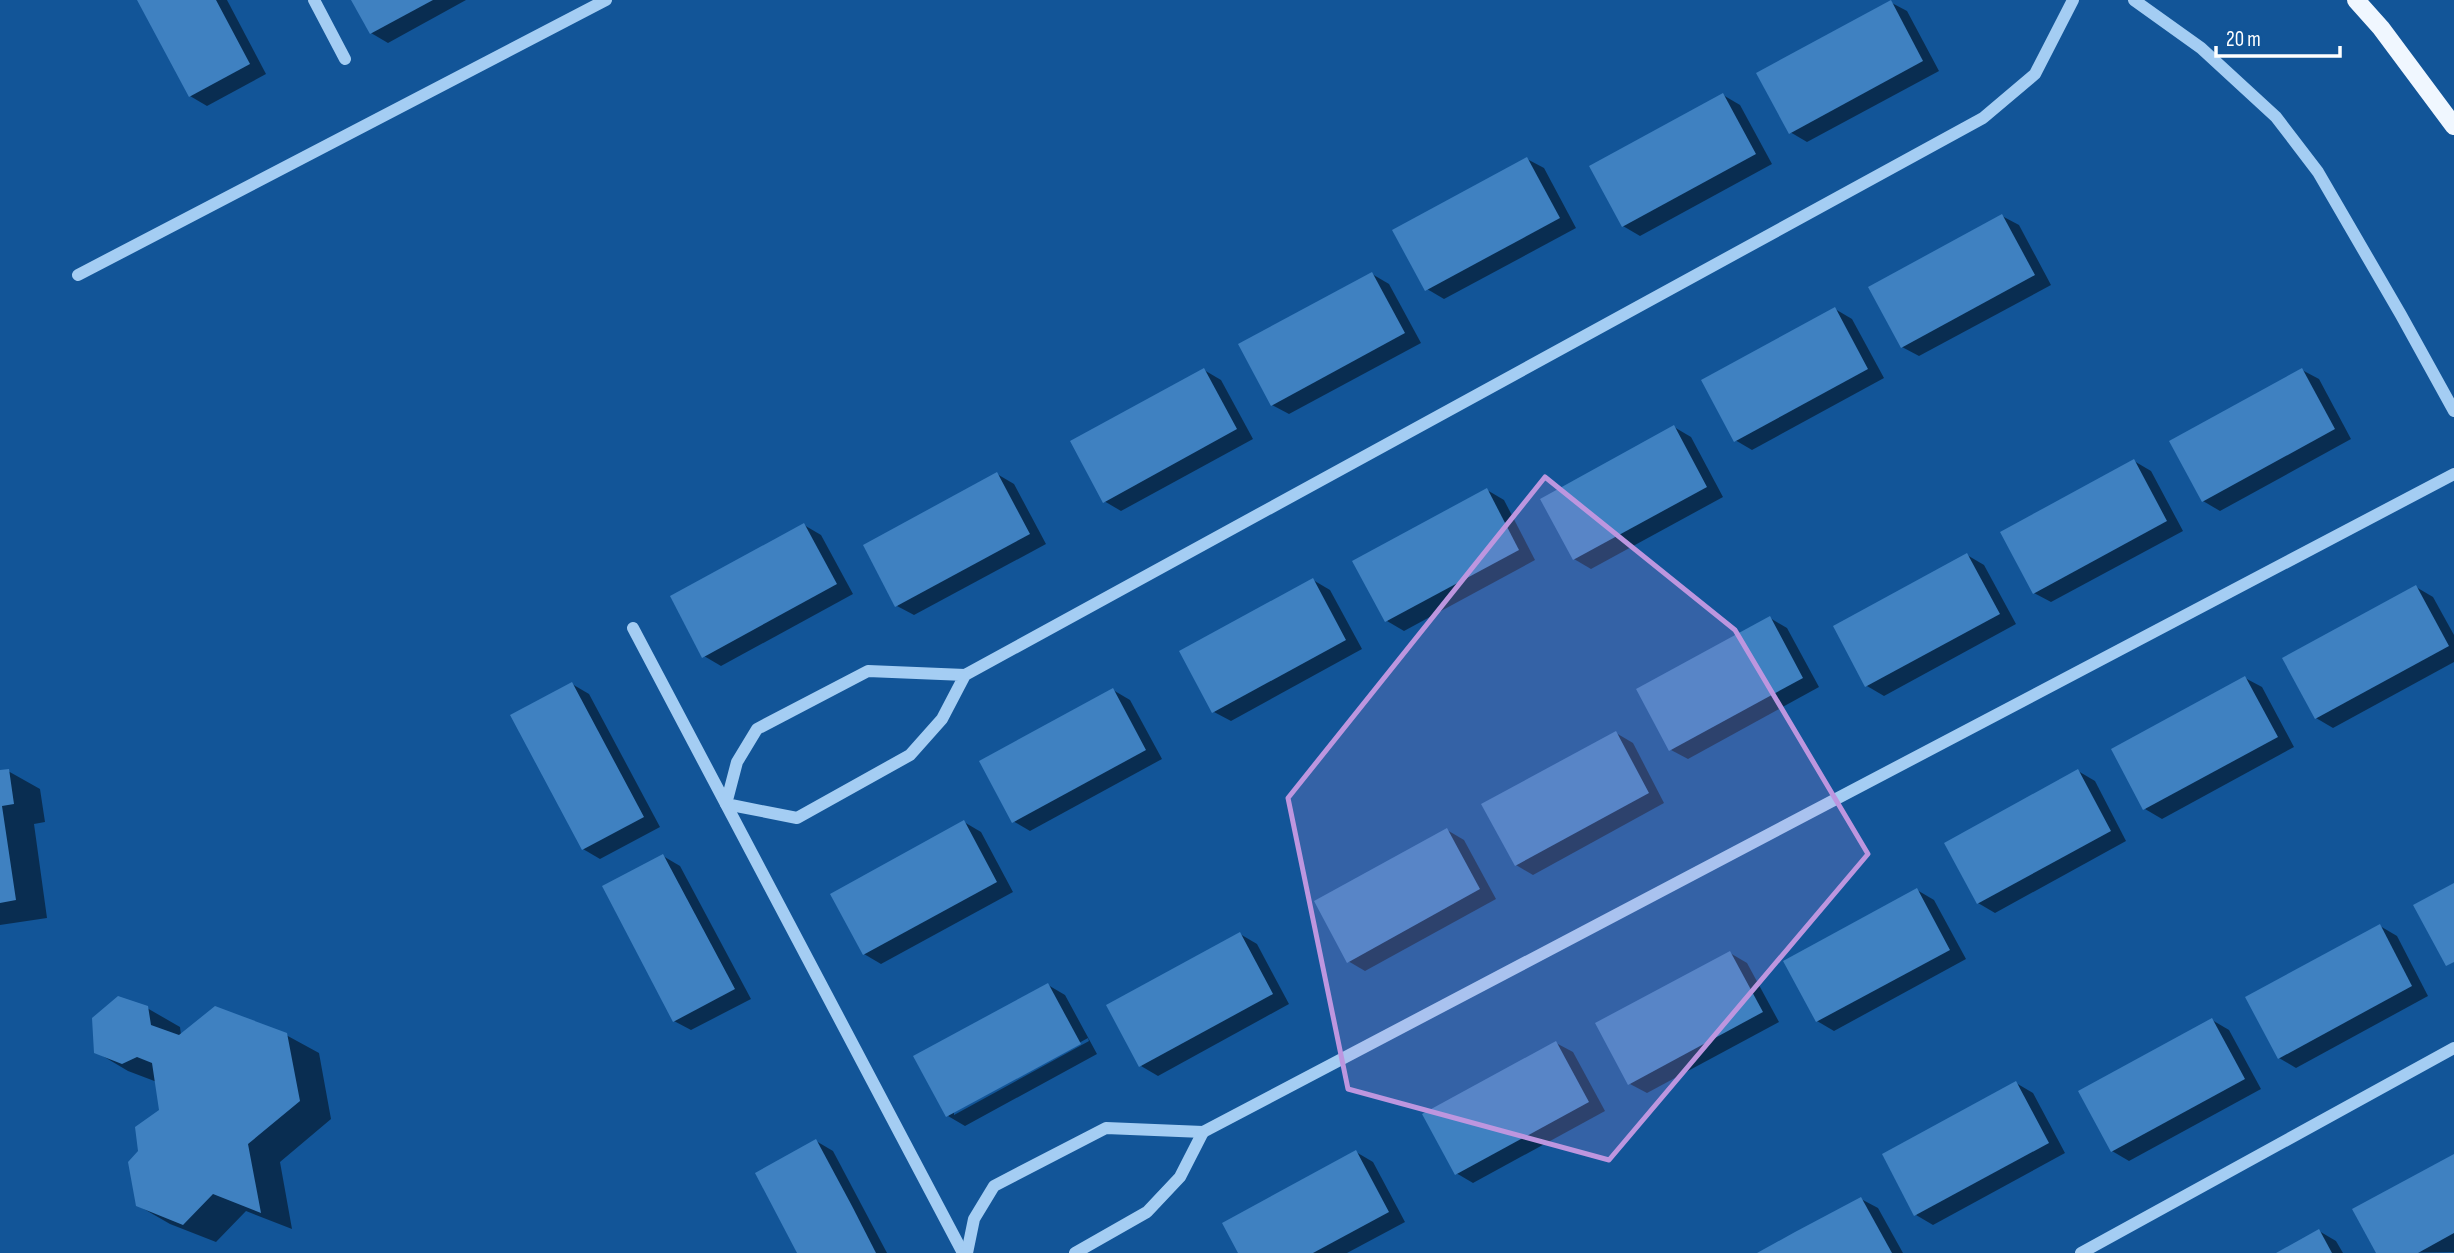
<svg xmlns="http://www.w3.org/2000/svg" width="2454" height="1253" font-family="'Sofia Sans Condensed',sans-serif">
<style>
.shadow{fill:#0007;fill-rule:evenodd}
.building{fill:#3f81c1}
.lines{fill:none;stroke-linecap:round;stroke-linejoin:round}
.minor{stroke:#a4cdf3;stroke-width:12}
.major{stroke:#f0f7ff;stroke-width:18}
.marked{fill:#bd96df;fill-opacity:0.2;stroke:#bd96df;stroke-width:5;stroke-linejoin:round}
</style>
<rect width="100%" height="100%" fill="#125598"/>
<!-- shadow -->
<g class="shadow">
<path d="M139 0H227L266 74 207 106 190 96Z"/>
<path d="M353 0H466L388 43 371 33Z"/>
<path d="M1890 2 1907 11 1939 71 1807 142 1790 132Z"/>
<path d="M1723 95 1740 105 1772 164 1640 236 1623 226Z"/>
<path d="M1527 159 1544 168 1576 228 1444 299 1427 289Z"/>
<path d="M2002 216 2019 225 2051 285 1919 356 1902 347Z"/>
<path d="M1372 274 1389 284 1421 343 1289 414 1272 405Z"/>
<path d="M1835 309 1852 319 1884 378 1752 450 1735 440Z"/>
<path d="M1204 370 1221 380 1253 439 1121 511 1104 501Z"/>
<path d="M2302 370 2319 379 2351 439 2220 511 2203 501Z"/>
<path d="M1674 427 1691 437 1723 497 1591 569 1574 559Z"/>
<path d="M2134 461 2151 471 2183 531 2051 602 2034 593Z"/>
<path d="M997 474 1014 484 1046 544 914 615 897 606Z"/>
<path d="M1487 490 1504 500 1535 560 1404 631 1387 621Z"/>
<path d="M804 525 821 535 853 594 721 666 704 656Z"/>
<path d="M1967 555 1984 565 2016 624 1884 696 1867 686 1835 627Z"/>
<path d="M1313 580 1330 590 1362 649 1231 721 1214 712Z"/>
<path d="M2416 587 2433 597 2454 635V662L2333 728 2316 718Z"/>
<path d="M1770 618 1787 628 1819 687 1688 759 1671 750Z"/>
<path d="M2245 678 2262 687 2294 747 2162 819 2145 809Z"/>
<path d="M572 684 589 694 660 827 600 859 583 849Z"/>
<path d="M1113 690 1130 700 1162 759 1030 831 1013 821Z"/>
<path d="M1616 733 1633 743 1664 803 1533 875 1516 865Z"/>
<path d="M8 771 40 789 45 822 34 824 47 918 0 925V772Z"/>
<path d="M2078 771 2095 781 2126 841 1995 913 1978 903Z"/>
<path d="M964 822 981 832 1013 892 881 964 864 954Z"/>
<path d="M1447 830 1464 840 1496 899 1365 971 1348 961Z"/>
<path d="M663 856 680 866 751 999 691 1030 674 1021Z"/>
<path d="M1917 890 1934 900 1966 959 1834 1031 1817 1021Z"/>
<path d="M2380 926 2397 936 2428 996 2296 1068 2279 1058Z"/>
<path d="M1240 934 1257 944 1289 1004 1158 1076 1141 1066Z"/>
<path d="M1730 953 1747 963 1779 1022 1647 1093 1630 1084Z"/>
<path d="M1048 985 1065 995 1097 1054 965 1126 948 1116ZM1088 1038 1089 1041 954 1115V1111Z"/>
<path d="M147 1008 180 1027 181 1035H286L319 1053 331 1119 280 1162 292 1229 246 1211 216 1242 170 1224 137 1205 140 1151 161 1111 157 1082 128 1071 96 1052Z"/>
<path d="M2212 1020 2229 1030 2261 1089 2129 1161 2112 1151Z"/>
<path d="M1556 1043 1573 1052 1605 1111 1473 1183 1456 1173Z"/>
<path d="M2016 1083 2033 1093 2065 1153 1933 1225 1916 1215Z"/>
<path d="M816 1141 833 1151 887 1253H799Z"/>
<path d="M1356 1152 1373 1162 1405 1222 1347 1253H1240Z"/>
<path d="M2454 1156V1252L2378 1253Z"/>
<path d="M1861 1199 1878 1208 1903 1253H1761Z"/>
<path d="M2319 1231 2336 1241 2343 1253H2280Z"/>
</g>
<!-- building -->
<g class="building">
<path d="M137 0H216L250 64 189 97Z"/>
<path d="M351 0H433L370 34Z"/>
<path d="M1891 0 1923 61 1789 134 1756 73Z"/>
<path d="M1723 93 1756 154 1622 227 1589 166Z"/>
<path d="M1527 157 1560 218 1425 291 1392 230Z"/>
<path d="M2002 214 2035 275 1901 348 1868 287Z"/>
<path d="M1372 272 1405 333 1271 406 1238 344Z"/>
<path d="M1835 307 1868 369 1734 442 1701 380Z"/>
<path d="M1204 368 1237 429 1103 503 1070 441Z"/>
<path d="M2302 368 2335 429 2202 502 2169 441Z"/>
<path d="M1674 425 1707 487 1573 560 1540 499Z"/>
<path d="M2134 459 2167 521 2033 594 2000 532Z"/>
<path d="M997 472 1030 534 895 607 863 545Z"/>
<path d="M1487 488 1519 550 1385 622 1352 561Z"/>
<path d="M804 523 837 584 702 658 670 596Z"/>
<path d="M1967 553 2000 614 1865 687 1833 626Z"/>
<path d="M1313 578 1346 640 1212 713 1179 651Z"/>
<path d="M2416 585 2449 646 2315 719 2282 658Z"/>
<path d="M1770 616 1803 678 1669 751 1636 689Z"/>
<path d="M2245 676 2278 737 2143 810 2111 749Z"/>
<path d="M572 682 644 817 582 850 510 715Z"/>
<path d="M1113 688 1146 750 1012 823 979 761Z"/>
<path d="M1616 731 1649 793 1515 866 1481 804Z"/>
<path d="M9 769 14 804 2 806 16 900 0 903V770Z"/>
<path d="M2078 769 2111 831 1977 904 1944 843Z"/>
<path d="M964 820 997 882 863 955 830 894Z"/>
<path d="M1447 828 1480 889 1347 963 1314 901Z"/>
<path d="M663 854 735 989 673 1022 602 886Z"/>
<path d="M2454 883V962L2446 966 2413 905Z"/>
<path d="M1917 888 1950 950 1816 1022 1783 961Z"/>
<path d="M2380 924 2412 986 2278 1059 2245 997Z"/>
<path d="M1240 932 1273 994 1139 1067 1106 1005Z"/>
<path d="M1730 951 1763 1012 1628 1085 1595 1023Z"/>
<path d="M1048 983 1081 1044 946 1117 913 1056Z"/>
<path d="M118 996 148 1006 151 1025 179 1035 215 1006 287 1033 300 1101 248 1144 261 1213 213 1194 183 1225 136 1206 128 1162 138 1151 135 1127 159 1110 152 1063 137 1057 122 1064 94 1053 92 1018Z"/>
<path d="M2212 1018 2245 1079 2111 1152 2078 1091Z"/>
<path d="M1556 1041 1589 1102 1455 1175 1422 1114Z"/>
<path d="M2016 1081 2049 1143 1914 1216 1882 1154Z"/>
<path d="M816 1139 852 1206 876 1253H797L755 1173Z"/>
<path d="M1356 1150 1389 1212 1313 1253H1238L1222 1223Z"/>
<path d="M2454 1154V1233L2418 1253H2376L2352 1209Z"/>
<path d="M1861 1197 1892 1253H1757L1795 1232Z"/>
<path d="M2319 1229 2332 1253H2276Z"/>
</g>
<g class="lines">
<!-- minor -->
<g class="minor">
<path d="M314 0 345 59"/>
<path d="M2134 0 2201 48 2276 117 2318 172 2401 315 2454 411"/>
<path d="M78 275 606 0"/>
<path d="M633 628 963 1253"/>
<path d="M965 675 942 719 910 755 797 818 726 804 737 762 757 729 868 671 965 675 1983 118 2035 74 2073 0"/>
<path d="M967 1253 974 1219 994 1186 1106 1128 1203 1132 2454 474"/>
<path d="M1075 1253 1147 1212 1180 1177 1203 1132"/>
<path d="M2081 1253 2454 1048"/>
</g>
<!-- major -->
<path class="major" d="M2356 0 2381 28 2454 126"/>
</g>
<!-- marked area -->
<path class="marked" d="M1545 477 1735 630 1868 854 1609 1160 1348 1089 1288 798Z"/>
<!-- scale -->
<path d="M2216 46v10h124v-10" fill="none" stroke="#ffffff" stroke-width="3.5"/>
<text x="2226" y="46" font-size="21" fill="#ffffff" stroke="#125598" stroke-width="5" paint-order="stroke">20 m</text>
</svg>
